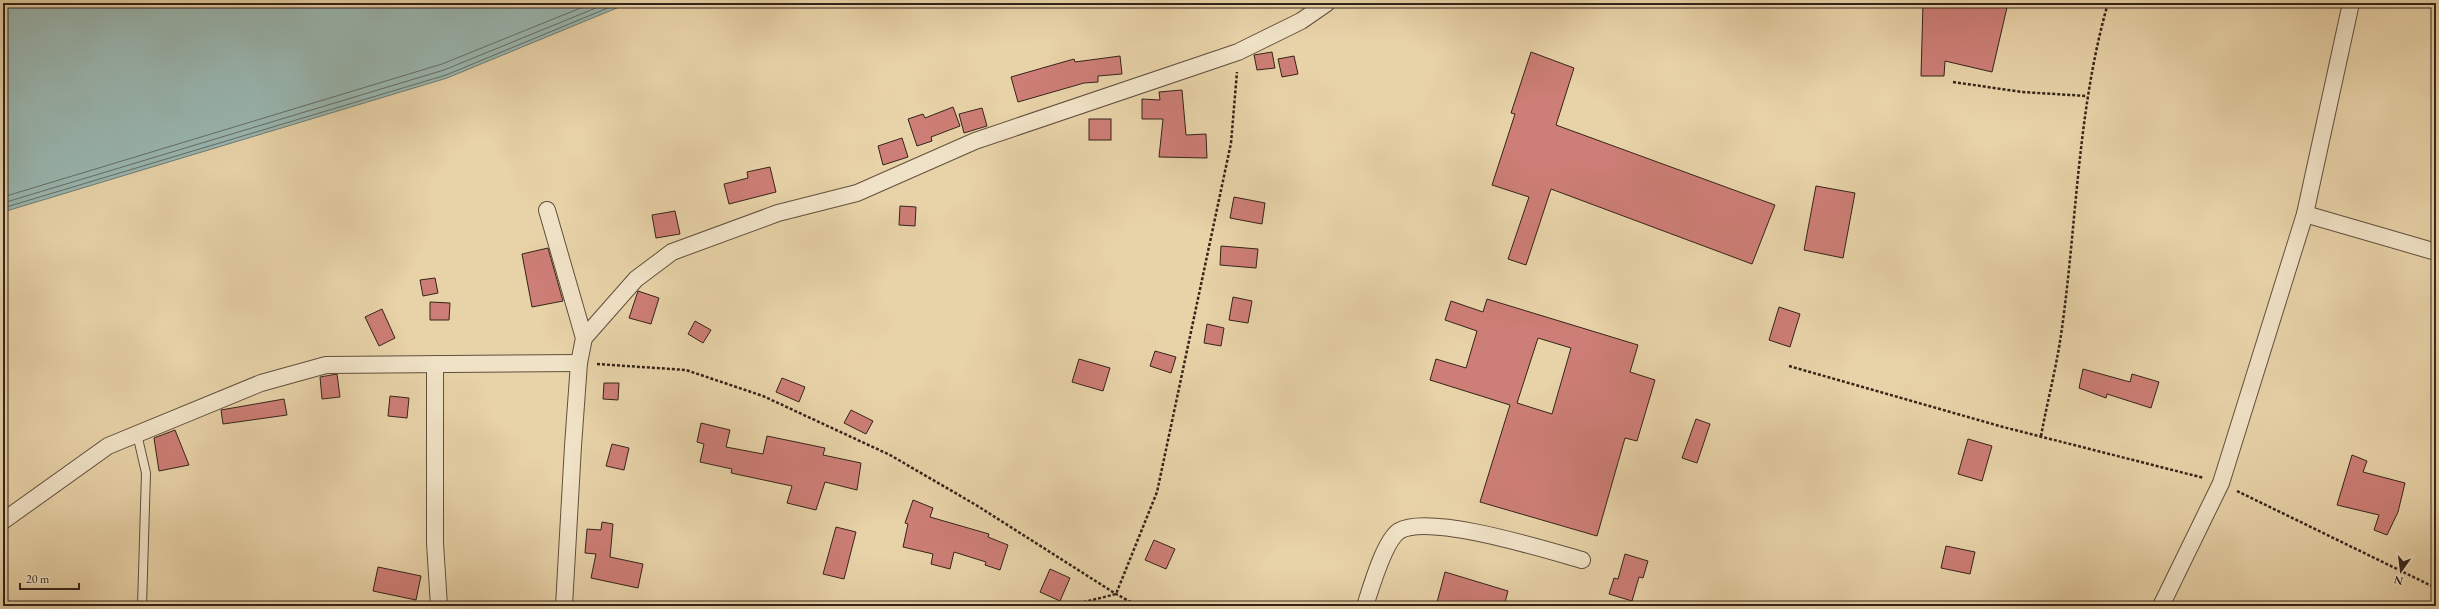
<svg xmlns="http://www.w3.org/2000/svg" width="2439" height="609" font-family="'EB Garamond',serif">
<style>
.water{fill:#99b6b0;stroke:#717c73}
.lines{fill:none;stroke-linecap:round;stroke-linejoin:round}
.shore{stroke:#666d64;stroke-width:1}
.building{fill:#cd7e76;stroke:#342418;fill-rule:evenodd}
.lane-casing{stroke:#61503c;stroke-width:10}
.street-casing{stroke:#61503c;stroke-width:18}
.path{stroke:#342418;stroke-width:2.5;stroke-dasharray:3 2;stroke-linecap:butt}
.lane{stroke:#f0e2c6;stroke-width:8}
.street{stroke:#f0e2c6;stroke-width:16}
</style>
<rect width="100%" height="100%" fill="#e8d2a8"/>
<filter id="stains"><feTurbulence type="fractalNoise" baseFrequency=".005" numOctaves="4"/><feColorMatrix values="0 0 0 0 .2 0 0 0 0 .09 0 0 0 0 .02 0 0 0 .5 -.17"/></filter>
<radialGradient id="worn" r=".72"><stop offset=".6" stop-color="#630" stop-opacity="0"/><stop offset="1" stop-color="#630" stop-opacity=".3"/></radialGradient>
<!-- water -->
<path class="water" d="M3 3H629L447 78 3 212Z"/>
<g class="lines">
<!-- shore -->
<g class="shore">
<path d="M3 197 442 64 593 3"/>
<path d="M3 203 444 70 608 3"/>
<path d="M3 208 446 75 620 3"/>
</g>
</g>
<!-- building -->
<g class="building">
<path d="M1923 3H2008L1992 72 1945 61 1944 76H1921Z"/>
<path d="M1272 52 1275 68 1257 70 1254 55Z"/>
<path d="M1531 52 1574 68 1556 125 1775 205 1752 264 1551 189 1526 265 1508 259 1529 197 1492 185 1515 114 1511 113Z"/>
<path d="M1120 56 1122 74 1098 76V82L1084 83 1018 102 1011 77 1074 59 1075 62Z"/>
<path d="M1294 56 1298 74 1282 77 1278 59Z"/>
<path d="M1182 90 1186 135 1206 134 1207 158 1159 157 1163 119H1142V99L1160 100 1159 92Z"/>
<path d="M953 107 960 126 931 137 932 141 917 146 908 119 923 114 925 118Z"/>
<path d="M982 108 987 126 964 133 959 114Z"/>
<rect x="1089" y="119" width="22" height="21"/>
<path d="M902 138 908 157 883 165 878 146Z"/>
<path d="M770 167 776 192 729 204 724 184 748 178 747 172Z"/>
<path d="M1816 186 1855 193 1843 258 1804 250Z"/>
<path d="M1234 197 1265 203 1262 224 1230 218Z"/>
<path d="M900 206 916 207 915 226 899 225Z"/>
<path d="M675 211 680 234 656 238 652 215Z"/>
<path d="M1221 246 1258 249 1256 268 1220 265Z"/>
<path d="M548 248 563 301 532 307 522 254Z"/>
<path d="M435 278 438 293 423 296 420 280Z"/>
<path d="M638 291 659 298 651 324 629 318Z"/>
<path d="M1233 297 1252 301 1248 323 1229 320Z"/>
<path d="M1487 299 1638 345 1630 372 1655 380 1637 441 1625 438 1597 536 1480 502 1510 405 1430 380 1436 359 1466 368 1477 331 1445 320 1451 301 1483 312ZM1538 338 1571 348 1552 414 1517 403Z"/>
<path d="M430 302 450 303 449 320H430Z"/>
<path d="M1779 307 1800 314 1790 347 1769 340Z"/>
<path d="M382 309 395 338 379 346 365 317Z"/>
<path d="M695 321 711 330 703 343 688 334Z"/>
<path d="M1207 324 1224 328 1221 346 1204 343Z"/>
<path d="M1155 351 1176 357 1171 373 1150 366Z"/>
<path d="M1079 359 1110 368 1103 391 1072 382Z"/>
<path d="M2083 369 2130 382 2132 374 2159 382 2151 408 2107 394 2106 398 2079 388Z"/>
<path d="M337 374 340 397 322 399 320 377Z"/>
<path d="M782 378 805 387 799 402 776 392Z"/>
<path d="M604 383H619L618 400 603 399Z"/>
<path d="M390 396 409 398 407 418 388 416Z"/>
<path d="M284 399 287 415 223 424 221 410Z"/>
<path d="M851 410 873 421 866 434 844 423Z"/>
<path d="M1696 419 1710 424 1697 463 1682 458Z"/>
<path d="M701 423 730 430 726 447 763 454 767 436 825 448 823 455 861 463 857 490 825 482 816 510 787 503 792 486 731 473 732 469 700 462 704 444 697 442Z"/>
<path d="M175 430 189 465 159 471 154 438Z"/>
<path d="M1968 439 1992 446 1982 481 1958 474Z"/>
<path d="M612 444 629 448 624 470 606 466Z"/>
<path d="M2352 455 2367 461 2363 472 2405 483 2398 512 2387 535 2374 530 2379 515 2337 505Z"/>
<path d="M913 500 933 508 930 517 989 534 988 537 1008 545 1000 570 985 565 986 562 954 552 950 569 931 564 933 554 903 547 908 524 905 523Z"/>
<path d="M602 522 613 524 610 557 643 564 638 588 591 578 596 554 585 553 587 529 601 530Z"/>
<path d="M836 527 856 532 844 579 823 574Z"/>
<path d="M1154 540 1175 549 1166 569 1145 560Z"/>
<path d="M1946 546 1975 552 1970 574 1941 568Z"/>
<path d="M1625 554 1648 561 1643 578 1639 577 1632 601 1609 594 1614 578 1618 579Z"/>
<path d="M378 567 421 576 416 600 373 591Z"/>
<path d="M1050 569 1070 578 1060 601 1040 592Z"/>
<path d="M1445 572 1508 591 1504 606H1436Z"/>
</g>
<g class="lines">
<defs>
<path id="lane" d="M137 434 146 473 142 606"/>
<g id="street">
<path d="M547 210 584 338"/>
<path d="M2305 214 2436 252"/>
<path d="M435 364V543L439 606"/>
<path d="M3 521 108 446 261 383 326 365 579 363"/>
<path d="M564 606 573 446 579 363 584 338 636 279 672 252 778 213 857 193 975 141 1238 52 1301 21 1327 3"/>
<path d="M1365 606C1371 588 1384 541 1399 531 1429 513 1546 550 1582 560"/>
<path d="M2161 606 2221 483 2305 214 2351 3"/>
</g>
</defs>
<!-- lane casing -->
<use href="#lane" class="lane-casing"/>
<!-- street casing -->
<use href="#street" class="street-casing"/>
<!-- path -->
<g class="path">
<path d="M1953 82 2022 92 2087 96"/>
<path d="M597 364 686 370 763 396 890 455 976 505 1116 594 1138 606"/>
<path d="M1789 366 2003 427 2204 478"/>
<path d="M2041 436C2047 403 2056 369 2061 335 2077 224 2077 111 2108 3"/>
<path d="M2237 491 2436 588"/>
<path d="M1069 606 1116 594 1157 492 1231 143 1237 72"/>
</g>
<!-- lane -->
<use href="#lane" class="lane"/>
<!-- street -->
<use href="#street" class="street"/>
</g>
<!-- margin -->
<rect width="2439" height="609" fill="none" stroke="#e8d2a8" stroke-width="16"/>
<rect x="4" y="4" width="2431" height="601" fill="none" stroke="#342418" stroke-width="2"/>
<rect x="8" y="8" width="2423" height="593" fill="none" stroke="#342418"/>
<!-- north arrow -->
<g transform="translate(2401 571) rotate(194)" stroke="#f0e2c6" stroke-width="3" paint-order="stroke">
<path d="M0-3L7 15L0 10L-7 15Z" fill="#342418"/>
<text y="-6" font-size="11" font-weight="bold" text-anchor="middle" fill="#342418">N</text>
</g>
<!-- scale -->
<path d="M20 583v6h59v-6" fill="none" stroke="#342418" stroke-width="2"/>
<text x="26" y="583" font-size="12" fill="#342418" stroke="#f0e2c6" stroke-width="3" paint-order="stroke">20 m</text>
<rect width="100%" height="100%" filter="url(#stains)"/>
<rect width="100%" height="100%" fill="url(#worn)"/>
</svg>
